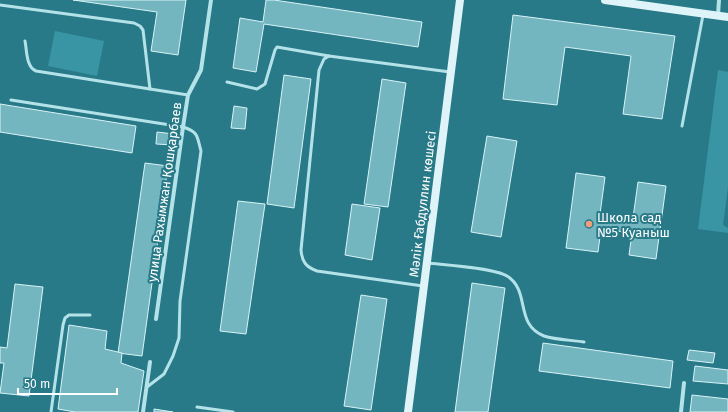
<svg xmlns="http://www.w3.org/2000/svg" width="728" height="412" font-family="'Fira Sans',sans-serif">
<style>
.green{fill:#3995a3}
.building{fill:#74b6c0;stroke:#d8f3f7}
.lines{fill:none;stroke-linecap:round;stroke-linejoin:round}
.lane{stroke:#b4e2e9;stroke-width:3}
.street{stroke:#b4e2e9;stroke-width:4}
.secondary{stroke:#def4f8;stroke-width:8}
.poi-dot{fill:#f19d7a;stroke:#287a88;stroke-width:1.5}
.labels{text-anchor:middle;stroke-width:4;stroke-linejoin:round;paint-order:stroke}
.street-label{font-size:13px;fill:#fff;stroke:#287a88}
.poi-label{font-size:13px;fill:#fff;stroke:#287a88;text-anchor:start}
</style>
<rect width="100%" height="100%" fill="#287a88"/>
<!-- green -->
<g class="green">
<path d="M55 31 104 41 97 76 48 66Z"/>
<path d="M718 70 728 72V187L723 225 728 228V233L698 229Z"/>
</g>
<!-- building -->
<g class="building">
<path d="M73 0H186L178 55 151 51 157 12Z"/>
<path d="M266 0H274L422 22 418 47 264 24 256 72 233 68 240 18 263 22Z"/>
<path d="M513 15 675 36 662 119 623 114 631 56 565 47 557 105 503 99Z"/>
<path d="M284 75 311 79 294 208 267 204Z"/>
<path d="M382 79 406 83 388 207 364 204Z"/>
<path d="M0 104 136 126 132 153 0 132Z"/>
<path d="M234 106 247 108 245 129 231 128Z"/>
<path d="M157 132 174 134 173 145 156 144Z"/>
<path d="M487 136 517 141 501 237 471 232Z"/>
<path d="M145 163 168 166 142 356 118 353Z"/>
<path d="M576 173 605 177 600 214 633 218 638 182 666 186 656 259 629 255 632 233 601 229 598 252 566 248Z"/>
<path d="M238 201 265 204 246 334 220 331Z"/>
<path d="M352 204 380 208 372 260 345 255Z"/>
<path d="M472 283 505 288 488 412H455Z"/>
<path d="M15 284 43 287 29 396 0 393 4 363H0V347L7 348Z"/>
<path d="M361 295 387 299 371 410 344 406Z"/>
<path d="M69 325 107 331 105 349 122 353 121 363 144 371 138 412H75L58 409Z"/>
<path d="M543 343 673 361 670 388 539 371Z"/>
<path d="M689 350 715 353 713 363 687 360Z"/>
<path d="M695 366 728 370V384L693 381Z"/>
<path d="M692 395 728 399V412H690Z"/>
<path d="M154 409 173 412H154Z"/>
</g>
<g class="lines">
<!-- lane -->
<g class="lane">
<path d="M0 5 134 23 140 26 143 30 150 89"/>
<path d="M25 41C27 51 26 67 36 71L188 95"/>
<path d="M227 82 257 89 265 84 275 50 277 47 329 56"/>
<path d="M11 100 183 127C199 132 197 137 201 151L180 301 179 338 173 356 164 374 147 387"/>
<path d="M682 126 703 15"/>
<path d="M428 263C446 265 495 268 507 276 531 291 514 324 544 336 556 340 572 340 584 342"/>
<path d="M423 286 317 271C306 267 302 262 301 250L319 70 324 59 329 56 450 72"/>
<path d="M197 407 233 412"/>
<path d="M51 412 63 325 65 318 69 315H90"/>
</g>
<!-- street -->
<g class="street">
<path d="M718 15 719 0"/>
<path d="M156 319 183 127 188 95 201 70 211 0"/>
<path d="M143 412 150 362"/>
<path d="M681 412 684 383"/>
</g>
<!-- secondary -->
<g class="secondary">
<path d="M605 0 728 17"/>
<path d="M408 412 460 0"/>
</g>
</g>
<!-- markers -->
<circle class="poi-dot" cx="589" cy="224" r="4"/>
<g class="labels">
<!-- street labels -->
<g class="street-label">
<text transform="translate(164 192) rotate(-82)" y="5">улица Рахымжан Қошқарбаев</text>
<text transform="translate(422 204) rotate(-83)" y="5">Мәлік Ғабдуллин көшесі</text>
</g>
<!-- poi labels -->
<g class="poi-label">
<text x="597" y="222">Школа сад<tspan x="597" dy="15">№5 Куаныш</tspan></text>
</g>
</g>
<!-- scale -->
<path d="M18 388v6h99v-6" fill="none" stroke="#ffffff" stroke-width="2"/>
<text x="24" y="388" font-size="12" fill="#ffffff" stroke="#287a88" stroke-width="3" paint-order="stroke">50 m</text>
</svg>
